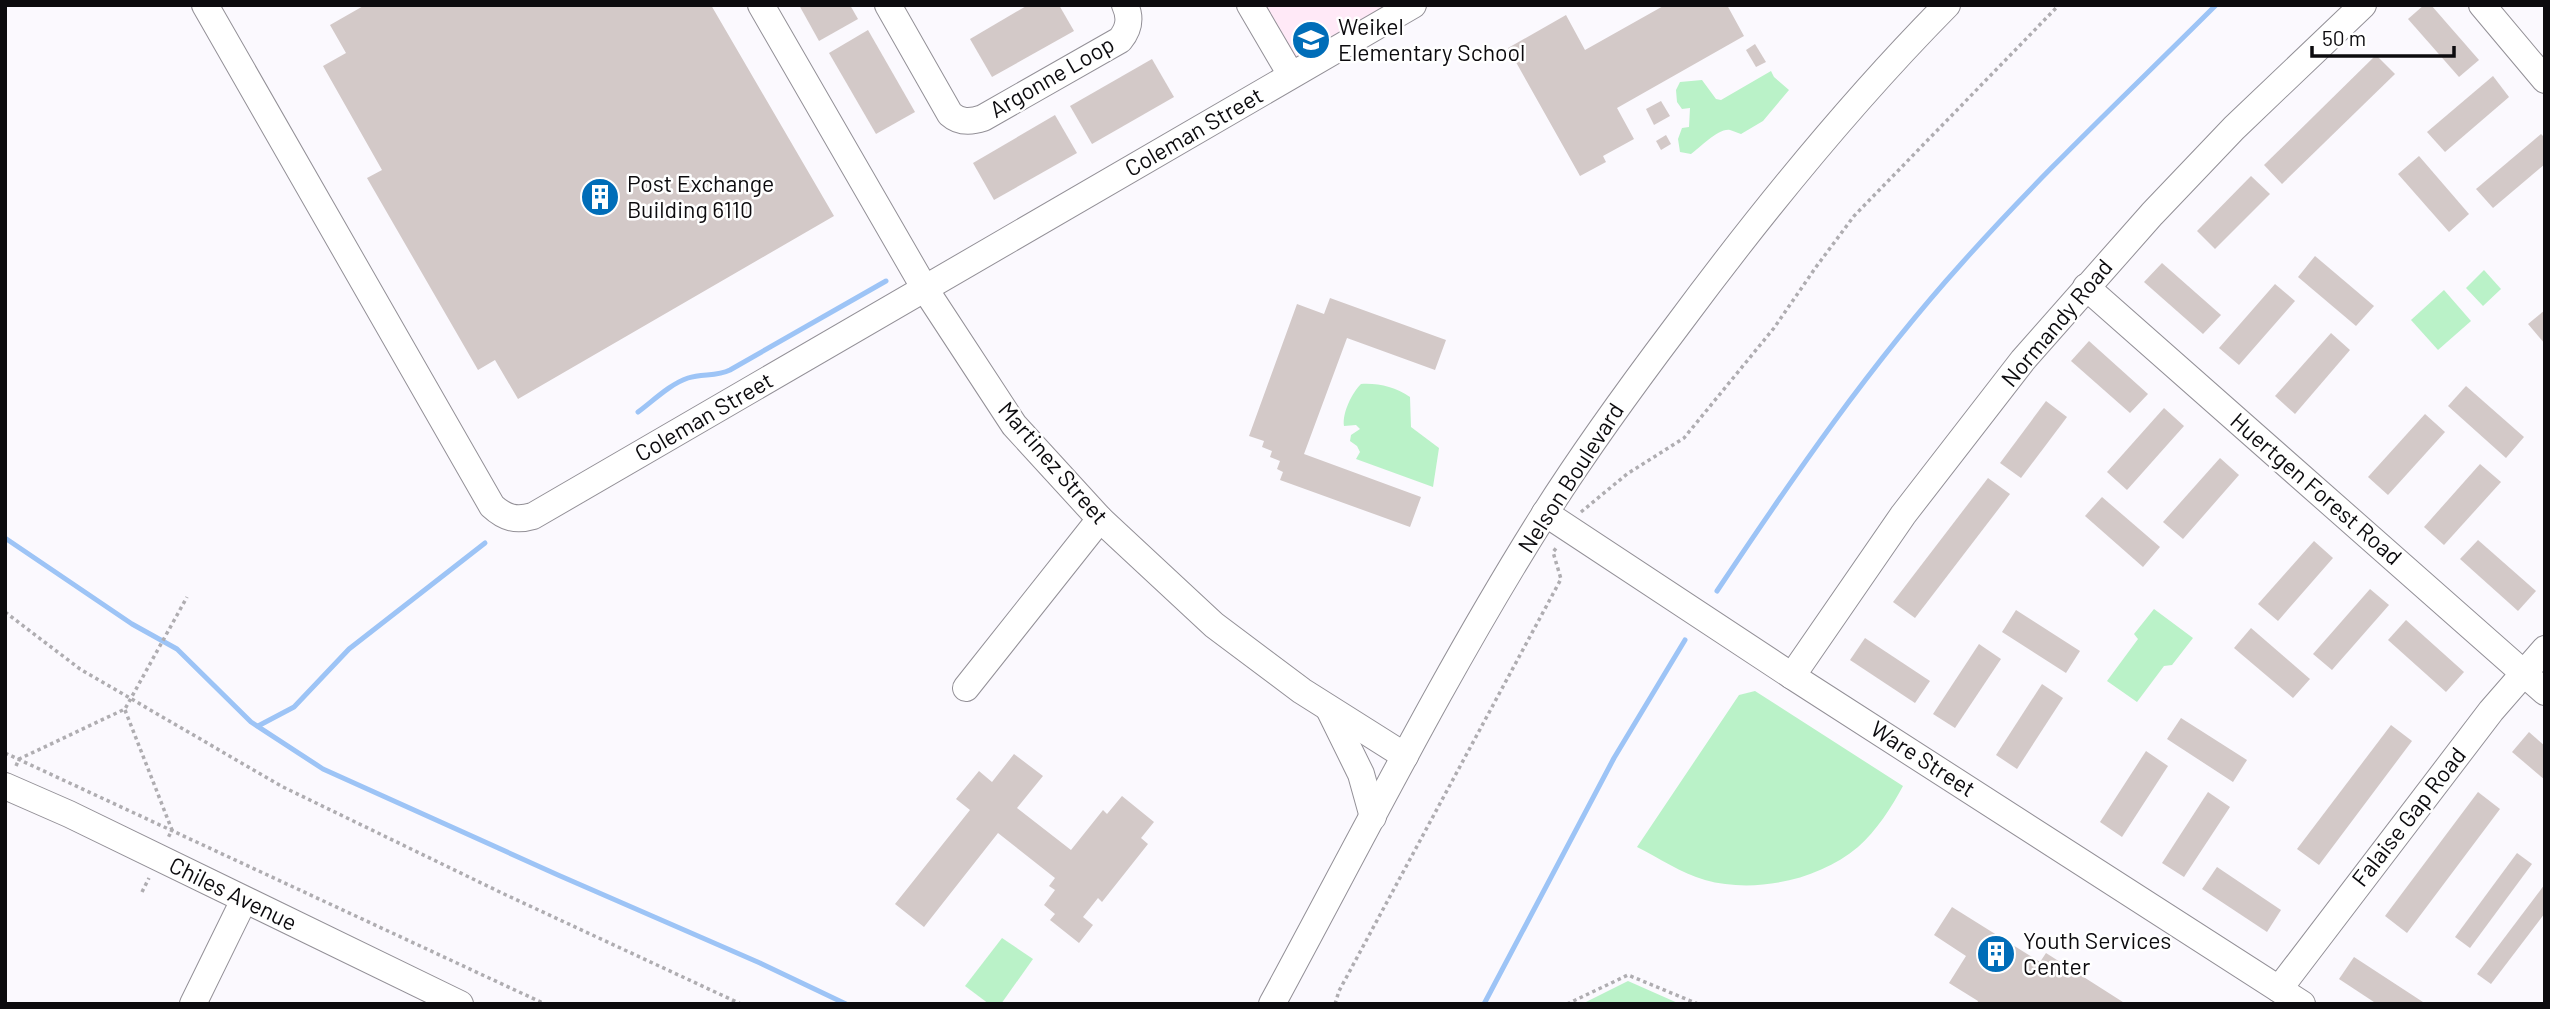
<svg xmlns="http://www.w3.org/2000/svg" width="2550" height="1009" font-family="Barlow,sans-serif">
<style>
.education{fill:#ffe9f7}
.green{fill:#baf2c8}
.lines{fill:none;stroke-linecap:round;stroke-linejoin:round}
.stream{stroke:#9dc4f6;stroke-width:5}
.building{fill:#d3c9c8}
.minor-casing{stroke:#939097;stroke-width:28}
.path{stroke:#afadb1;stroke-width:3.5;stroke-dasharray:3.5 3.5;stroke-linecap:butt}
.minor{stroke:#fff;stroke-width:26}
.labels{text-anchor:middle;stroke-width:5;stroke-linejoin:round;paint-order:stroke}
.poi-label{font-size:23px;fill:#0c0b0e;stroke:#fff;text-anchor:start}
.street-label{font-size:23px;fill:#0c0b0e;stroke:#fff}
</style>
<rect width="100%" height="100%" fill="#fbf9fe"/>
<!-- education -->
<path class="education" d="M1250 5H1412L1291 75Z"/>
<!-- green -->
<g class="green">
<path d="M1771 71 1774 77 1789 90 1763 121 1741 134C1737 133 1734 131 1730 130 1718 128 1700 148 1691 154L1680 152 1678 139 1682 128 1689 127 1690 108 1682 109 1677 102 1676 90 1680 82 1702 80 1716 99 1721 100Z"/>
<path d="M2484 270 2501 289 2483 306 2466 288Z"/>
<path d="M2444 290 2471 321 2438 350 2411 320Z"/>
<path d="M1361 384C1379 383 1395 387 1410 397L1411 427 1439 448 1433 487 1356 459 1360 452 1357 446 1350 441 1351 435 1360 429 1356 425 1344 426C1342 413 1352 393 1361 384Z"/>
<path d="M2154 609 2193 638 2172 665 2164 666 2137 702 2107 681 2138 639 2134 634Z"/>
<path d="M1755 691 1903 786C1891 808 1877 830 1858 847 1819 880 1755 894 1705 880 1681 873 1659 858 1637 847L1739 695Z"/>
<path d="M1002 938 1033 959 1001 1004H989L965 986Z"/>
<path d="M1628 981 1680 1004H1582Z"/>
</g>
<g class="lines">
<!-- stream -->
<g class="stream">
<path d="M638 412C653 401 670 384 688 378 702 373 716 377 730 370L886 281"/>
<path d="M5 538 132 624 177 649 251 722 323 769 558 875 760 963 846 1004"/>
<path d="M1717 591C1793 477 1870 365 1962 263 2042 173 2131 90 2216 5"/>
<path d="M258 726 294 707 349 649 485 543"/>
<path d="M1484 1004 1614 758 1685 640"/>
</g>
</g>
<!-- building -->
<g class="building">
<path d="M365 5H711L834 216 518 399 495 360 478 370 367 178 382 170 323 66 346 53 330 25Z"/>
<path d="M799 5H850L858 19 819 41Z"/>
<path d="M1028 5H1059L1074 31 992 77 970 39Z"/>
<path d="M1665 5H1727L1744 36 1617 108 1634 139 1603 156 1606 162 1580 176 1508 48 1566 15 1585 50Z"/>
<path d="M2424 5H2431L2479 60 2459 77 2408 19Z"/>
<path d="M868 30 915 112 876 134 829 53Z"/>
<path d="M1755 44 1766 62 1756 67 1746 50Z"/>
<path d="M2376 55 2395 74 2282 184 2264 165Z"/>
<path d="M1152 59 1174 97 1092 144 1070 106Z"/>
<path d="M2493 76 2509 97 2445 152 2427 132Z"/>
<path d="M1661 101 1670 116 1654 125 1646 109Z"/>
<path d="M1055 115 1077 153 994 200 973 163Z"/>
<path d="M2541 134 2545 138V164L2493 208 2476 189Z"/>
<path d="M1666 135 1671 144 1661 150 1656 141Z"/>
<path d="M2419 156 2469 214 2449 232 2398 174Z"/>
<path d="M2251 176 2270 194 2215 249 2197 231Z"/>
<path d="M2315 256 2374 306 2356 326 2298 277Z"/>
<path d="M2162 263 2221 315 2203 334 2144 282Z"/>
<path d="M2275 284 2295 301 2239 365 2219 348Z"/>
<path d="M1330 298 1446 340 1435 370 1347 338 1304 454 1421 497 1410 527 1280 480 1283 472 1277 469 1280 461 1270 457 1272 451 1262 447 1264 441 1249 436 1297 304 1324 314Z"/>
<path d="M2545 310V344L2528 324Z"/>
<path d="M2331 333 2350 350 2295 414 2275 396Z"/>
<path d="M2089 341 2148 394 2130 413 2071 361Z"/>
<path d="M2466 386 2524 437 2506 458 2448 406Z"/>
<path d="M2046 401 2067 417 2021 478 2000 463Z"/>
<path d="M2164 408 2184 426 2127 490 2107 472Z"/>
<path d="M2425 414 2445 432 2388 495 2368 477Z"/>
<path d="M2220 458 2239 475 2183 539 2163 522Z"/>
<path d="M2480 464 2501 482 2444 545 2424 527Z"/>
<path d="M1988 478 2010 494 1915 618 1893 602Z"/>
<path d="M2102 497 2160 547 2143 567 2085 516Z"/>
<path d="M2478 540 2536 591 2518 611 2460 559Z"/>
<path d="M2314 541 2333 558 2278 621 2258 604Z"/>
<path d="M2370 589 2389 605 2332 670 2313 654Z"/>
<path d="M2016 610 2080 651 2066 673 2002 632Z"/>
<path d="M2406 620 2464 672 2446 692 2388 640Z"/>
<path d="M2251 628 2310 679 2293 698 2234 648Z"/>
<path d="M1865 638 1930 681 1915 703 1850 660Z"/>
<path d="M1979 644 2001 659 1955 728 1933 714Z"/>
<path d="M2042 684 2063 698 2017 769 1996 755Z"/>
<path d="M2181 718 2247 760 2233 782 2167 739Z"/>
<path d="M2391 725 2412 741 2319 865 2297 849Z"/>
<path d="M2529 732 2545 746V780L2512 752Z"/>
<path d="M2146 751 2168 766 2122 837 2100 822Z"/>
<path d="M1014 754 1043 776 1017 808 1071 850 1103 810 1107 814 1122 796 1154 822 1141 838 1148 844 1102 902 1098 898 1083 917 1093 925 1079 943 1050 920 1055 914 1044 905 1055 890 1049 886 1055 878 998 833 924 927 895 904 970 810 956 799 979 771 992 782Z"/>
<path d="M2208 792 2230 807 2184 877 2162 863Z"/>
<path d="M2478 792 2500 809 2407 933 2385 916Z"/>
<path d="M2517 853 2532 864 2470 948 2455 937Z"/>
<path d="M2217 867 2281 910 2267 932 2202 889Z"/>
<path d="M2545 884V913L2491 984 2477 974Z"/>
<path d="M1952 907 2040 962 2046 953 2126 1004H1977L1978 1001 1949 983 1966 956 1934 935Z"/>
<path d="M2354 957 2426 1004H2377L2339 979Z"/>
</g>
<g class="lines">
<defs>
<g id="minor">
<path d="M205 5 492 506C505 518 516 521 533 516L1413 5"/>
<path d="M761 5 925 289 1014 425 1100 519 1214 625 1302 691 1405 756"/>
<path d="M888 5 950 114C960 123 971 122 983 118L1120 40C1129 29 1131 18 1125 5"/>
<path d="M1250 5 1291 75"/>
<path d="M2482 5 2545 80"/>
<path d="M2086 287 2545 692"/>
<path d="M1545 513 1792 676 2302 1004"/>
<path d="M1792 676 1903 515 2023 360 2152 214 2234 128 2363 5"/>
<path d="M966 688 1100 519"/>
<path d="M1330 711 1361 774 1373 817"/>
<path d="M5 786 69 814 460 1004"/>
<path d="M2279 989 2491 711 2545 649"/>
<path d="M193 1004 244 900"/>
<path d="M1272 1004C1361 840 1445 672 1544 515 1585 450 1631 387 1677 326 1760 214 1849 104 1947 5"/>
</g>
</defs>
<!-- minor casing -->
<use href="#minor" class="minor-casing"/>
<!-- path -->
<g class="path">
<path d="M1581 512 1627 474 1684 438 1774 328 1816 267 1854 216 2059 5"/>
<path d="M5 612 80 669 281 786 504 894 741 1004"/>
<path d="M125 710 172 830 167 840"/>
<path d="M5 753 545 1004"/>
<path d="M16 766 19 759 125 709 187 597"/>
<path d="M142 892 149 878"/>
<path d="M1335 1004 1339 991 1561 579 1553 552 1557 547"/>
<path d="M1567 1004 1628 975 1698 1004"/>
</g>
<!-- minor -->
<use href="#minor" class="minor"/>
</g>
<!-- icons -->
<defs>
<symbol id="school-disc" viewBox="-11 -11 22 22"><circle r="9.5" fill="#006db8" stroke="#fff"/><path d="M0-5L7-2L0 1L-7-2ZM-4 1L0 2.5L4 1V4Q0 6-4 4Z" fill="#fff"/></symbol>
<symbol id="building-disc" viewBox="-11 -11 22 22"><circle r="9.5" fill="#006db8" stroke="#fff"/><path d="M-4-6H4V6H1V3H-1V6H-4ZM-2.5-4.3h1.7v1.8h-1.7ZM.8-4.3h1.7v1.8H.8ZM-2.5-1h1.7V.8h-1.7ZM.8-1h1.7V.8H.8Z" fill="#fff"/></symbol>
</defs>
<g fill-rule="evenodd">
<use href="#school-disc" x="1289" y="18" width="44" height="44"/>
<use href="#building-disc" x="578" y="175" width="44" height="44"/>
<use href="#building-disc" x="1974" y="932" width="44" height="44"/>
</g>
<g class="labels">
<!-- poi labels -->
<g class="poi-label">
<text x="1338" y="35">Weikel<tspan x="1338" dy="26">Elementary School</tspan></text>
<text x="627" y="192">Post Exchange<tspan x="627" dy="26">Building 6110</tspan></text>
<text x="2023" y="949">Youth Services<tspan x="2023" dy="26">Center</tspan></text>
</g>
<!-- street labels -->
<g class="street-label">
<text transform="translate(1052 77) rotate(-30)" y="8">Argonne Loop</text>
<text transform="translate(1194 132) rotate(-30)" y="8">Coleman Street</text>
<text transform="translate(2057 323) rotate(-50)" y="8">Normandy Road</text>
<text transform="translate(704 417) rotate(-30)" y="8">Coleman Street</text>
<text transform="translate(1053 463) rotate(49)" y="8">Martinez Street</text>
<text transform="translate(1571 478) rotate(-57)" y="8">Nelson Boulevard</text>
<text transform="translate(2316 489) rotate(41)" y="8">Huertgen Forest Road</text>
<text transform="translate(1923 759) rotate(33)" y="8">Ware Street</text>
<text transform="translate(2409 817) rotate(-52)" y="8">Falaise Gap Road</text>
<text transform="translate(233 894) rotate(26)" y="8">Chiles Avenue</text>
</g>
</g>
<!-- border -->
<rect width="2550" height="1009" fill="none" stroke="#0c0b0e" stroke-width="14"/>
<!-- scale -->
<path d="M2312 46v10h142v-10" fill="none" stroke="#0c0b0e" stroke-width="3.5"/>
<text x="2322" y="46" font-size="21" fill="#0c0b0e" stroke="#ffffff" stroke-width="5" paint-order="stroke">50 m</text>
</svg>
